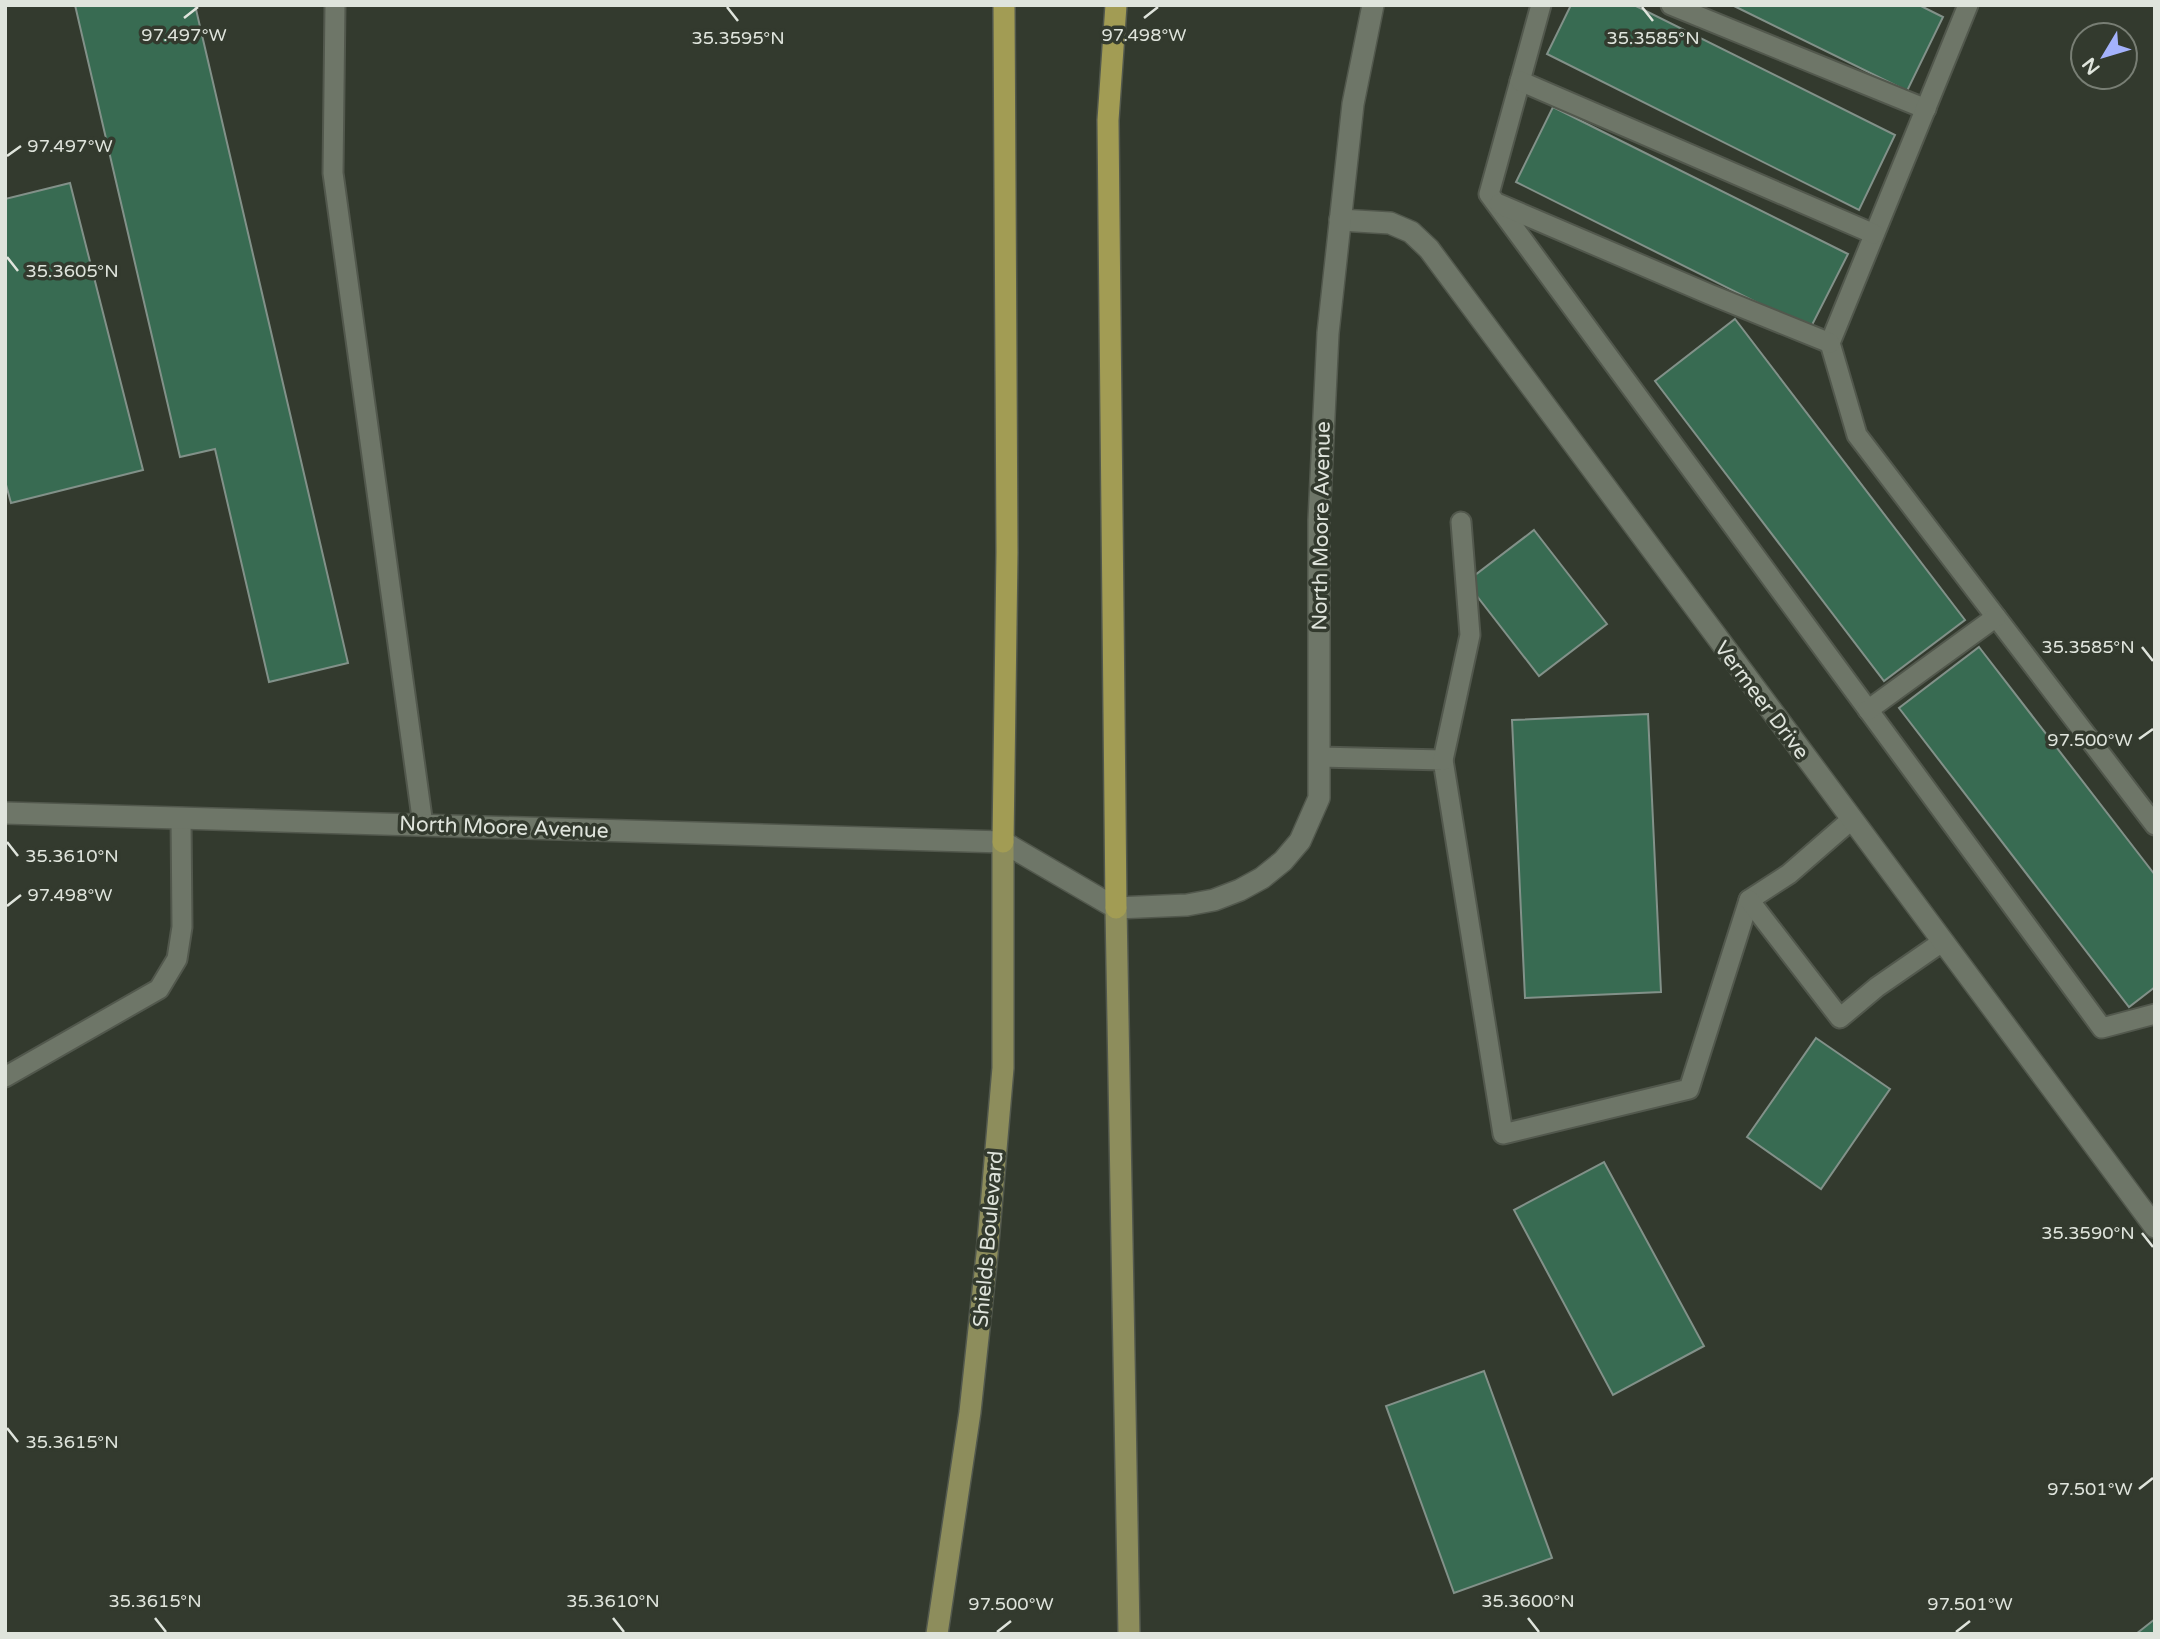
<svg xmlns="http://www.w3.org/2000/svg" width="2160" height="1639" font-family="'Varela Round',sans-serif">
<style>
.building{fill:#386b52;stroke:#829189;stroke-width:2}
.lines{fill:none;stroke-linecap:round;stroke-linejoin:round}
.lane-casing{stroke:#52584d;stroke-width:23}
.street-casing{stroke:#52584d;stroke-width:24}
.secondary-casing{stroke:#52584d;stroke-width:24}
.primary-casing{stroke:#52584d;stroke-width:24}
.highway-casing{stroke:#52584d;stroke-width:24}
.lane{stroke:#6e7668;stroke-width:19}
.street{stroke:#6e7668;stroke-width:21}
.secondary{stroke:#6e7668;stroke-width:21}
.primary{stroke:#8d8d5c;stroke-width:21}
.highway{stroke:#a29c54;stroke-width:21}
.ticks{fill:none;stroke:#dfe4dc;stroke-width:2.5}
.labels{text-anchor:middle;stroke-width:7;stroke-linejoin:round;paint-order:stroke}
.street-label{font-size:21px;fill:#dfe4dc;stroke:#333a2e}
.ticks-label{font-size:18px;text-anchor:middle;fill:#dfe4dc;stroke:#333a2e;stroke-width:7;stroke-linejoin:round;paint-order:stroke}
</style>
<rect width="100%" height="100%" fill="#333a2e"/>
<!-- building -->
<g class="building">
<path d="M75 5H195L348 663 269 682 215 449 180 457Z"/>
<path d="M1571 5H1634L1895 135 1859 210 1547 54Z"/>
<path d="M1732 5H1919L1943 17 1907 91Z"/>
<path d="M1553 107 1848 254 1810 329 1516 182Z"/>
<path d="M70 183 143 470 11 503 5 481V199Z"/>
<path d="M1735 319 1965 620 1884 681 1655 381Z"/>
<path d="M1534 530 1607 624 1539 676 1466 582Z"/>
<path d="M1979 647 2155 875V987L2129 1007 1899 708Z"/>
<path d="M1648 714 1661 992 1525 998 1512 720Z"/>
<path d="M1816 1038 1890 1089 1821 1189 1747 1137Z"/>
<path d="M1604 1162 1704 1346 1613 1395 1514 1210Z"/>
<path d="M1484 1371 1552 1558 1454 1593 1386 1406Z"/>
<path d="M2155 1619V1634H2136Z"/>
</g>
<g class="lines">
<defs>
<g id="lane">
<path d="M335 5 333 173 423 825"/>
<path d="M1541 5 1489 194 2102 1028 2155 1014"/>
<path d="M1671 5 1926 109"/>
<path d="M1968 5 1830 343 1857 435 2155 825"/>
<path d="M1520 81 1874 234"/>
<path d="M1499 204 1709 294 1830 343"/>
<path d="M1868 710 1996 617"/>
<path d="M1319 757 1443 760 1503 1134 1689 1089 1749 900 1789 874 1851 820"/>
<path d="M1443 760 1470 635 1461 522"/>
<path d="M1749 900 1840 1018 1877 987 1942 942"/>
<path d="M5 1077 159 989 177 959 182 927 181 818"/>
</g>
<g id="street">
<path d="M1340 220 1390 223 1411 232 1429 249 2155 1227"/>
<path d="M5 813 1003 842"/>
</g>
<path id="secondary" d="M1003 842 1116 908 1187 905 1214 900 1240 890 1262 878 1283 861 1300 841 1319 798V520L1328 333 1353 104 1373 5"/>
<g id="primary">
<path d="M1116 908 1129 1634"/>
<path d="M937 1634 970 1412 987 1254 1003 1068V842"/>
</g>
<g id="highway">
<path d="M1116 5 1108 120 1116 908"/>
<path d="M1003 842 1007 552 1004 5"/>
</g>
</defs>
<!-- lane casing -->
<use href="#lane" class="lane-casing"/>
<!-- street casing -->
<use href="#street" class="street-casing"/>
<!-- secondary casing -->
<use href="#secondary" class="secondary-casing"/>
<!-- primary casing -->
<use href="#primary" class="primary-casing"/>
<!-- highway casing -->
<use href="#highway" class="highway-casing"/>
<!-- lane -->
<use href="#lane" class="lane"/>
<!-- street -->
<use href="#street" class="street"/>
<!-- secondary -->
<use href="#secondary" class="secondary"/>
<!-- primary -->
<use href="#primary" class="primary"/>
<!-- highway -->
<use href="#highway" class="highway"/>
</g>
<!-- ticks -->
<path class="ticks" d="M727 7 738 21M1642 7 1653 21M184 18 198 7M1144 18 1158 7M7 156 21 146M7 257 18 271M2142 647 2153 661M2139 739 2153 729M7 842 18 856M7 906 21 895M2142 1233 2153 1247M7 1428 18 1442M2139 1489 2153 1478M155 1618 166 1632M613 1618 624 1632M1528 1618 1539 1632M997 1632 1011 1621M1956 1632 1970 1621"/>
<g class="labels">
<!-- street labels -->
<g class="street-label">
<text transform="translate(1321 526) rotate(-89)" y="7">North Moore Avenue</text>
<text transform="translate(1762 700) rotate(53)" y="7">Vermeer Drive</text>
<text transform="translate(504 827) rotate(2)" y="7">North Moore Avenue</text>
<text transform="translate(988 1239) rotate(-85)" y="7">Shields Boulevard</text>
</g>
</g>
<g class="ticks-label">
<text x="184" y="41">97.497°W</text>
<text x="1144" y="41">97.498°W</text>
<text x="738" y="44">35.3595°N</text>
<text x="1653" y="44">35.3585°N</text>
<text x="70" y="152">97.497°W</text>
<text x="72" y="277">35.3605°N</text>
<text x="2088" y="653">35.3585°N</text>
<text x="2090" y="746">97.500°W</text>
<text x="72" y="862">35.3610°N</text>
<text x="70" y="901">97.498°W</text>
<text x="2088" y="1239">35.3590°N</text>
<text x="72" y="1448">35.3615°N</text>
<text x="2090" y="1495">97.501°W</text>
<text x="155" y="1607">35.3615°N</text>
<text x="613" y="1607">35.3610°N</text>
<text x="1528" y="1607">35.3600°N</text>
<text x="1011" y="1610">97.500°W</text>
<text x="1970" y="1610">97.501°W</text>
</g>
<!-- border -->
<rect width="2160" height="1639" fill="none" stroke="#dfe4dc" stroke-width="14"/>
<!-- north arrow -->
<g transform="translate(2104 56) rotate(232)"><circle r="33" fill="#333a2e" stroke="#787e74" stroke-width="2"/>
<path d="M0-5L12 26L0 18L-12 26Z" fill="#a4b2fc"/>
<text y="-10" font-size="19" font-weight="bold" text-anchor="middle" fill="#dfe4dc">N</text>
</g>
</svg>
